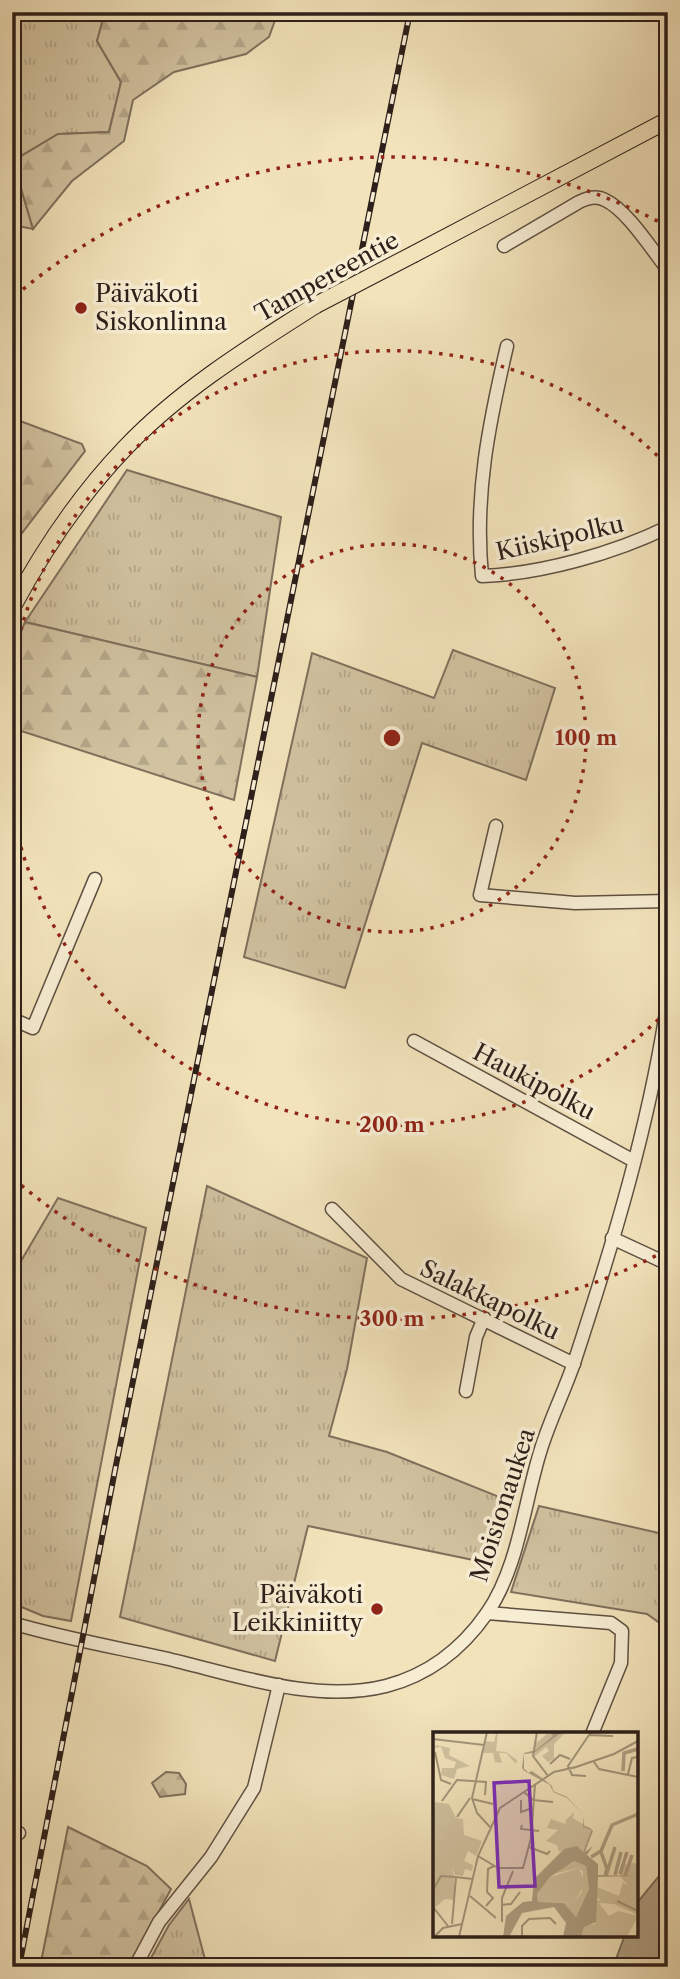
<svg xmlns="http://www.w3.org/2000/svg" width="680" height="1979" font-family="'Libre Caslon Text',serif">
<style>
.grass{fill:url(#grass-tufts);stroke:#7f705d;stroke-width:2}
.forest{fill:url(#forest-firs);stroke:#7f705d;stroke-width:2}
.water{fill:#afa084;stroke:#7b6c5a;stroke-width:2}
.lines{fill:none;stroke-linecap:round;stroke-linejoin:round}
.minor-casing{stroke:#5e5042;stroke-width:15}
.major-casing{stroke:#2d1f1a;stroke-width:18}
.minor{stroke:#f7edd3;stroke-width:12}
.major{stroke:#f2e3bb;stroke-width:16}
.rail-casing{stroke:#2d1f1a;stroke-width:6}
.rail{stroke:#f7edd3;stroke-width:3.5;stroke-dasharray:10;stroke-linecap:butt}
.major-bridge-casing{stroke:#2d1f1a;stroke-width:18;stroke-linecap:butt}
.major-bridge{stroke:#f2e3bb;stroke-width:16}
.ring{fill:none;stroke:#8f2418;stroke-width:3.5;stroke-dasharray:3.5 7}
.poi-dot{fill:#8f2418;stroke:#f7edd3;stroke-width:2.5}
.labels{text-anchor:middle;stroke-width:7;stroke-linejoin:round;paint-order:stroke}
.street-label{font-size:24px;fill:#2d1f1a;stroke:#f7edd3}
.poi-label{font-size:24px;fill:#2d1f1a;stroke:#f7edd3;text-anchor:start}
.inset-river{fill:none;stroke:#afa084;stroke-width:3.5}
.inset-road{fill:none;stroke:#a3957b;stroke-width:2}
.view{fill:#7b2cbf;fill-opacity:0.15;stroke:#7b2cbf;stroke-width:3.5}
.inset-edge{fill:none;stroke:#2d1f1a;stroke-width:3.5}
.centre{fill:#8f2418;stroke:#f7edd3;stroke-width:3.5}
.ring-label{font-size:21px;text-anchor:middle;font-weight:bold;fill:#8f2418;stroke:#f7edd3;stroke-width:7;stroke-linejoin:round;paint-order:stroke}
</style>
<defs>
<pattern id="grass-tufts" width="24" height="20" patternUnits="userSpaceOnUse" patternTransform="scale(1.75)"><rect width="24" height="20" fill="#d1c2a0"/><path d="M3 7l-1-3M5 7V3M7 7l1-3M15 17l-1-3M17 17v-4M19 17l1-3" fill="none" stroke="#b4a689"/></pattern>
<pattern id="forest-firs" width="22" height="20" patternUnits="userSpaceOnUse" patternTransform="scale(1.75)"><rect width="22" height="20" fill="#d1c2a0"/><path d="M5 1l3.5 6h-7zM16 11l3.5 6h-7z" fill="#b4a689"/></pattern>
</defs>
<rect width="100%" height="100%" fill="#f2e3bb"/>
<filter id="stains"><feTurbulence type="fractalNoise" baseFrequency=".00286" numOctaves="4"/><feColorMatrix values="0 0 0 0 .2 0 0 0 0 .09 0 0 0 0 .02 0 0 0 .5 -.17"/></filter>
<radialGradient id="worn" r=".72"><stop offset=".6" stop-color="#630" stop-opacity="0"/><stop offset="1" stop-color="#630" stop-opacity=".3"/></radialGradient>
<!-- grass -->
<g class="grass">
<path d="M12 12H105L97 41 121 82 109 132 58 134 13 161 33 229 12 225Z"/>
<path d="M127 470 281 517 257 677 25 622Z"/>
<path d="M453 650 555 688 526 780 422 743 345 988 244 957 312 653 434 698Z"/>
<path d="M207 1186 367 1258 347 1369 329 1436 387 1452 507 1500 488 1563 308 1526 275 1661 120 1617Z"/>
<path d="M58 1198 146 1228 71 1621 43 1616 12 1603V1258L21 1261Z"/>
<path d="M539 1506 668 1535V1629L647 1614 511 1592Z"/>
<path d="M189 1899 207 1967H146L169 1925Z"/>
</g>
<!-- forest -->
<g class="forest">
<path d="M105 12H278L269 37 246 54 174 72 133 100 124 141 72 181 33 229 13 161 58 134 109 132 121 82 97 41Z"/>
<path d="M12 418 82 444 85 451 12 546Z"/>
<path d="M25 622 257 677 234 800 12 728V653Z"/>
<path d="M166 1772 179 1773 186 1784 185 1794 160 1797 152 1783Z"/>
<path d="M68 1827 147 1866 171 1889 129 1967H40Z"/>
</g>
<!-- water -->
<path class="water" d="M668 1865V1967H613L625 1935H636V1904Z"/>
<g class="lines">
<defs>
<g id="minor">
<path d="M504 246 579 202C587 198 596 195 605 200 627 210 652 250 668 270"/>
<path d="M507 346C489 423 474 496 482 576 541 574 615 553 668 527"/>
<path d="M496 826 480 895 575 903 668 901"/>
<path d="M12 1019 33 1028 95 879"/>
<path d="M414 1041 634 1161"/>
<path d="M332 1209 401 1279 574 1364"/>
<path d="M612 1238 668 1264"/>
<path d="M466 1391 476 1337 484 1318"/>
<path d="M487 1613 611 1623 622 1631 621 1663 592 1734"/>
<path d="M12 1623C62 1638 114 1647 164 1658 234 1674 314 1704 386 1686 428 1675 462 1649 487 1613 519 1567 524 1502 541 1449 550 1420 564 1392 574 1363 613 1244 650 1123 668 999"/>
<path d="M12 1833H19"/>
<path d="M135 1967 159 1922 211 1857 254 1788 279 1685"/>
</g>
<g id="major">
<path d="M414 254 668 120"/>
<path d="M12 608C42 552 81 494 125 448 180 390 250 347 316 305"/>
</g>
</defs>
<!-- minor casing -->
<use href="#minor" class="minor-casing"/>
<!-- major casing -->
<use href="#major" class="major-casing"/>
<!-- minor -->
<use href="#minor" class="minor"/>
<!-- major -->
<use href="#major" class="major"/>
<defs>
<path id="rail" d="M19 1967 116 1465 410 12"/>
</defs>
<!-- rail casing -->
<use href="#rail" class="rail-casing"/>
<!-- rail -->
<use href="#rail" class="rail"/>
<defs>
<path id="major-bridge" d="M316 305 414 254"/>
</defs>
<!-- major-bridge casing -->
<use href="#major-bridge" class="major-bridge-casing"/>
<!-- major-bridge -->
<use href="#major-bridge" class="major-bridge"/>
</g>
<!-- distance rings -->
<g class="ring">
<circle cx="392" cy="738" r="194"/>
<path d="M666 1012A387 387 0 0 1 13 815M13 661A387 387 0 0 1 666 464"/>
<path d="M665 1251A581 581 0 0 1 15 1180M15 296A581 581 0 0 1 665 225"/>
</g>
<!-- markers -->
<g class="poi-dot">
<circle cx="81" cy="308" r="7"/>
<circle cx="377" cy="1609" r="7"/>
</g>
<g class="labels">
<!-- street labels -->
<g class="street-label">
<text transform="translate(327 277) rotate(-29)" y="8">Tampereentie</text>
<text transform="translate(560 538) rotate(-13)" y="8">Kiiskipolku</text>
<text transform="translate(534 1082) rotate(28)" y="8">Haukipolku</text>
<text transform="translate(490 1300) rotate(26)" y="8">Salakkapolku</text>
<text transform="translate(503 1505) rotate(-72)" y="8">Moisionaukea</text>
</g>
<!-- poi labels -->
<g class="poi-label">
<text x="95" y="302">Päiväkoti<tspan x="95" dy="28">Siskonlinna</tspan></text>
<text x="363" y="1603" text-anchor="end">Päiväkoti<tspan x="363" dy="28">Leikkiniitty</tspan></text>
</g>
</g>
<!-- overview -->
<g transform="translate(433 1732)">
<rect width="205" height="205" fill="#f2e3bb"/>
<path d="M2 70 16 72 23 86 30 87 31 103 49 109 43 124 35 119 31 129 40 133 39 139 32 137 30 144 22 143 19 136 26 124 3 117 5 109 25 116 6 108 9 104 23 108 16 104 14 88 1 80Z" fill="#d1c2a0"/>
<path d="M56 0H65L63 19 73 20 84 28 83 32 73 21H66L69 31 62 30 60 21H50L52 9 61 10 63 2ZM116 0H133L121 12V27L115 30 109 24 116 19 113 15 101 25 102 12ZM3 13 17 16 16 23 37 34 24 37 21 47 8 43 9 36H21L23 30 12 26 8 15 0 16ZM0 75 14 88 17 104 26 106H21L22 111 9 104 6 107 26 115H14L29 125 19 136 21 144 0 148V142L6 144 0 141ZM118 87 135 93 126 120 124 113 113 109 125 98 114 96ZM146 136 152 152 141 171 105 170 104 162 117 145ZM190 150 194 154 190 161 205 164V183L181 172 166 171 176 184 185 179 205 184 194 205H183L189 196 170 189 163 180V168L169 169 163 165 164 155 186 164Z" fill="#d1c2a0"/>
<path d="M141 80 140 86 158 97 152 115 149 121 131 117 126 120 133 88ZM141 129 153 134 156 157 143 185 131 171H141L149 160 150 139 145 136 121 142ZM199 131 205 132V164L194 167 189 161 194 152 187 144 190 133ZM163 180 170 188 193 196 192 205H148L151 194 162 192Z" fill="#d1c2a0"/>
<path d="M21 144V168L12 167 0 177V145Z" fill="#d1c2a0"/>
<path d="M117 0H129L101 21 91 22V37L94 39 95 41 99 39 109 46 119 54 120 59 134 65 151 83V94L157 96 160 99 152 120 160 114 154 123 165 132V143L205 144 165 145 163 190 151 195 148 205H130L133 191 121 175 89 181 76 205H70L73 184 90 170 99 169 101 147 131 117 144 114 150 120 158 98 150 95 151 83 134 66 120 60 117 53 95 41 90 38 89 35 91 21 103 18 120 4ZM141 129 153 134 156 157 143 185 131 171 105 170 104 162 117 145Z" fill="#afa084" fill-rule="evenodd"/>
<path class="inset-river" d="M190 39 191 21 205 17M168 120 174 137 172 143M158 125 168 119 179 93 205 82M187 142 194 120M182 143 188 120M173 144 182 115M192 144 199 123"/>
<path class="inset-road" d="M54 0 39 66 44 81 57 95M104 0 100 24 115 44M156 3 180 4M0 7 51 13M2 20 8 48 18 52M161 30 166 37 205 45M117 32 127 23 137 27M140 36 181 22 205 9M195 42 199 26 205 25M153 44 139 43 135 34 158 0M91 60 100 68 120 70M39 67 60 72M88 68V80L99 76M9 69 24 48 53 50 52 63M24 85 37 66M89 93 88 97 106 99M96 115 114 122 117 119M45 124 65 136H90L98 106 102 53M0 158 8 144 23 145M37 164 63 186M184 169 205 179M68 173 78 172 87 160M53 174 60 166 54 160 55 137 61 134M0 175 15 194M69 190V166L80 139M19 192 23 145 40 147M1 205 10 196 29 192M26 205 45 124 67 76 121 40 143 35M89 205V194L96 187 117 186 123 192"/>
<path class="view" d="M96 49 102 154 66 155 61 51Z"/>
<rect width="205" height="205" class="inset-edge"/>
</g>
<circle cx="392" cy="738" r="10" class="centre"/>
<g class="ring-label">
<text x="586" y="745">100 m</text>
<text x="392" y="1132">200 m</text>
<text x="392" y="1326">300 m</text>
</g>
<!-- margin -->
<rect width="680" height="1979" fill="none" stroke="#f2e3bb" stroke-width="42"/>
<rect x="14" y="14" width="652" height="1951" fill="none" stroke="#2d1f1a" stroke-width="3.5"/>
<rect x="21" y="21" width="638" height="1937" fill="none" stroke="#2d1f1a" stroke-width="2"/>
<rect width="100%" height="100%" filter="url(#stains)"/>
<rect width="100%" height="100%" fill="url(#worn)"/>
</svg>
